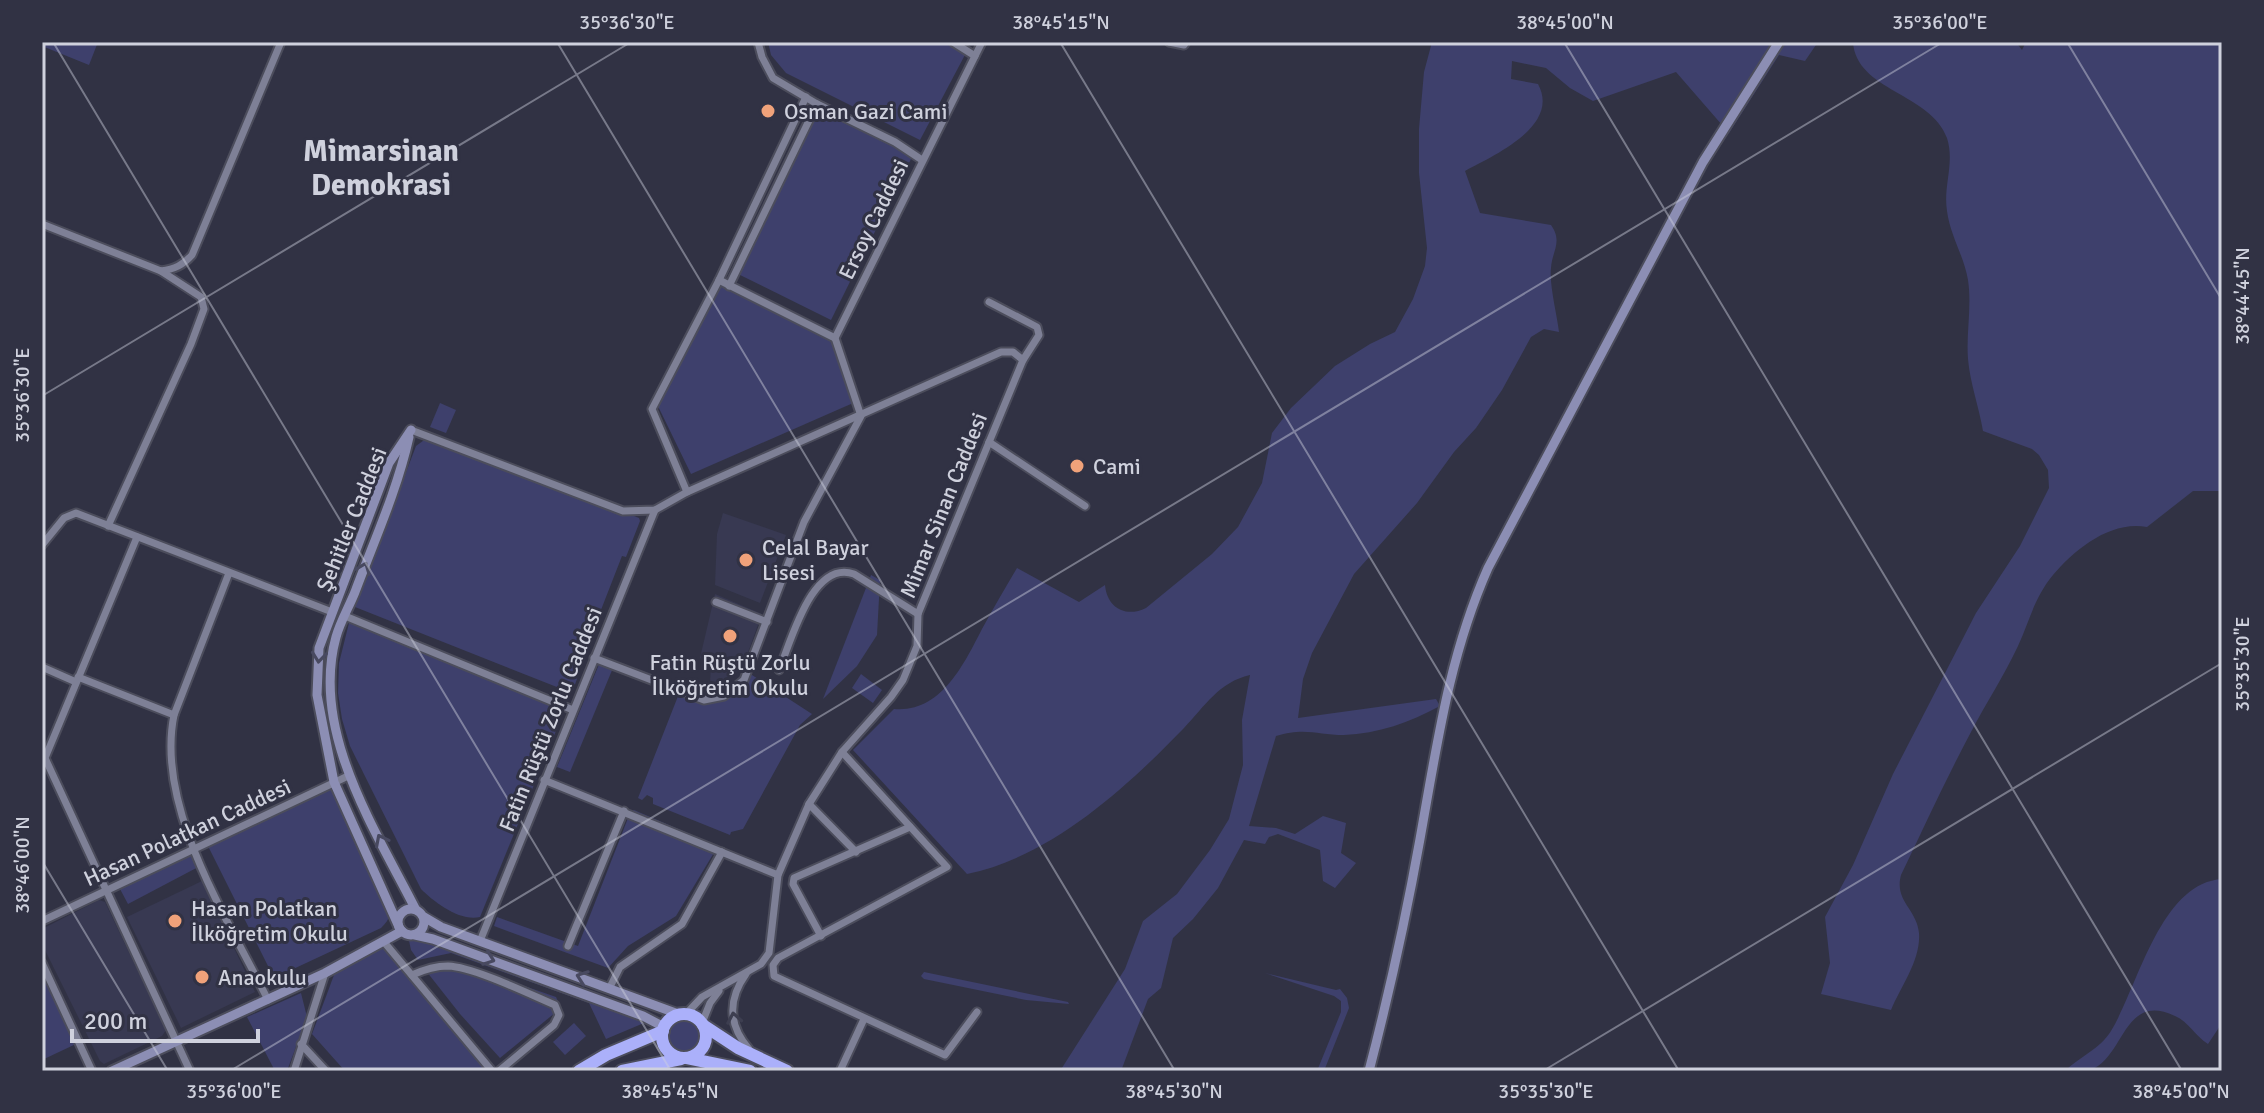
<svg xmlns="http://www.w3.org/2000/svg" width="2264" height="1113" font-family="Signika,sans-serif">
<style>
.built{fill:#383952}
.green{fill:#3e406c}
.lines{fill:none;stroke-linecap:round;stroke-linejoin:round}
.street-casing{stroke:#4c4d5c;stroke-width:11}
.secondary-casing{stroke:#4c4d5c;stroke-width:13}
.highway-casing{stroke:#4c4d5c;stroke-width:16}
.street{stroke:#7e8096;stroke-width:7}
.secondary{stroke:#8c8eb4;stroke-width:9}
.highway{stroke:#abb0fa;stroke-width:12}
.oneway{stroke:#484960}
.oneway2{stroke:#3d3e50}
.ticks{fill:none;stroke:#cfd1dd;stroke-width:2;stroke-opacity:0.45}
.poi-dot{fill:#f0a27a;stroke:#313244;stroke-width:3}
.labels{text-anchor:middle;stroke-width:6;stroke-linejoin:round;paint-order:stroke}
.poi-label{font-size:22px;fill:#cfd1dd;stroke:#313244;text-anchor:start}
.street-label{font-size:22px;fill:#cfd1dd;stroke:#313244}
.district-label{font-size:30px;font-weight:bold;fill:#cfd1dd;stroke:#313244}
.neatline{fill:none;stroke:#cfd1dd;stroke-width:3}
.ticks-label{font-size:20px;text-anchor:middle;fill:#cfd1dd}
</style>
<rect width="100%" height="100%" fill="#313244"/>
<!-- built -->
<g class="built">
<path d="M723 513 786 535 760 603 715 585 717 534Z"/>
<path d="M715 594 762 614 742 669 725 680 710 684 711 663 700 658Z"/>
<path d="M202 881 255 992 181 1028 127 917Z"/>
<path d="M99 900 105 902 166 1030 162 1036 104 1064 100 1061 42 944V929Z"/>
</g>
<!-- green -->
<g class="green">
<path d="M42 42H98L89 65 42 46Z"/>
<path d="M768 42H956L967 51 920 140 786 73 771 55Z"/>
<path d="M1432 42H1818L1805 61 1779 55 1729 133 1676 72 1593 101 1570 88 1546 68 1512 61 1511 79 1538 84C1561 126 1493 156 1465 171L1480 213 1551 225C1563 242 1552 251 1551 268 1549 284 1557 315 1559 332L1544 329 1531 337 1502 390 1476 428 1454 452 1417 503 1354 574 1312 653 1303 679 1298 718 1436 699 1440 706C1410 722 1378 734 1344 735 1318 735 1305 727 1276 736L1249 826 1276 828 1295 834 1323 816 1346 823 1341 853 1356 863 1335 888 1323 881 1320 850 1278 834 1269 837 1265 844 1244 840 1218 888 1193 919 1173 938 1161 988 1148 999 1121 1071H1060L1125 969 1143 921 1177 894 1210 850 1229 819 1243 765 1242 720 1250 675C1219 682 1205 706 1184 728 1127 787 1051 857 967 874L853 750 894 709C941 713 964 664 982 629 993 609 1005 588 1017 568L1079 602 1105 585C1107 608 1126 618 1146 608L1212 554 1238 527 1262 483 1272 433 1291 408 1335 366 1370 344 1395 332 1413 299 1425 266 1427 248 1419 173V129L1424 72Z"/>
<path d="M1853 42H2016L2022 50 2026 42H2222V491H2193L2147 527C2111 520 2075 549 2053 575 2034 598 2030 620 2018 646 2004 676 1986 703 1971 732 1946 779 1924 827 1901 875 1894 901 1917 909 1919 933 1921 960 1901 986 1891 1010L1821 994 1830 963 1825 917 1853 865 1893 774 1976 613 2020 546 2049 488 2048 470 2039 455 2032 449 1983 431C1979 407 1970 383 1968 359 1966 333 1972 307 1968 280 1964 256 1950 235 1947 211 1943 186 1955 163 1947 138 1931 93 1856 91 1853 42Z"/>
<path d="M819 106 914 153 831 320 736 273Z"/>
<path d="M718 280 829 332 852 398 851 404 844 407 691 474 656 402Z"/>
<path d="M440 403 456 410 446 433 430 427Z"/>
<path d="M431 435 639 518 640 521 626 557 622 556 576 674 578 676 572 693 355 607 416 446Z"/>
<path d="M871 575 880 580 877 635 857 666 823 699Z"/>
<path d="M350 619 567 704 480 917C460 922 434 902 421 889L350 746 342 719 338 693 339 663Z"/>
<path d="M602 657 615 663 570 772 557 767Z"/>
<path d="M861 674 882 690 873 703 852 688Z"/>
<path d="M752 675 812 714 800 725 743 829 731 832 730 835 653 804V798L647 795 642 800 638 798 682 686C713 696 725 696 752 675Z"/>
<path d="M336 781 393 900C392 913 390 919 381 928L274 978 207 844Z"/>
<path d="M634 810 718 846 676 916 628 946 608 968 494 926 497 917 578 946 630 813Z"/>
<path d="M194 848 202 865 128 904 120 889 121 885Z"/>
<path d="M2222 879V1023L2208 1044C2195 1036 2189 1022 2175 1016 2123 991 2125 1058 2090 1070 2083 1073 2072 1071 2065 1071 2079 1057 2100 1049 2111 1031 2138 987 2160 883 2222 879Z"/>
<path d="M408 936 448 940 641 1010 645 1019 644 1023 606 1039 589 1003 451 953 418 960 411 950Z"/>
<path d="M386 946 389 947 491 1062 493 1066 488 1071H345L312 1034 337 967Z"/>
<path d="M456 962 556 997 559 1004 556 1012 500 1058 460 1014 423 967 434 963Z"/>
<path d="M42 968 78 1043 42 1060Z"/>
<path d="M924 972 1068 1002 1069 1004 1026 1000 924 979 921 976Z"/>
<path d="M1265 973 1336 990 1340 989 1347 998 1349 1008 1324 1071H1317L1341 1012V1001L1334 996Z"/>
<path d="M301 993 307 1017 287 1071H275L247 1017Z"/>
<circle cx="684" cy="1036" r="17"/>
<path d="M574 1023 586 1036 565 1055 553 1042Z"/>
</g>
<g class="lines">
<defs>
<g id="street">
<path d="M758 42 762 57 773 78 817 104 895 142 922 160"/>
<path d="M953 42 975 56"/>
<path d="M1169 42 1184 45 1186 42"/>
<path d="M42 224 161 271C175 269 183 265 192 255L281 42"/>
<path d="M719 280 806 97"/>
<path d="M729 286 817 104"/>
<path d="M411 430 623 511 655 510 687 492 1001 352H1013L1023 360"/>
<path d="M989 442 1085 506"/>
<path d="M687 492 652 409 719 280 835 338"/>
<path d="M108 526 191 344 204 309 201 297 161 271"/>
<path d="M137 537 45 758 190 1071"/>
<path d="M42 545 64 518 76 513 332 612"/>
<path d="M229 573 174 715C155 808 228 919 268 1000"/>
<path d="M716 602 767 622"/>
<path d="M345 616 573 710"/>
<path d="M594 658 704 700 724 696 744 680 804 522 861 416 835 338 982 42"/>
<path d="M42 667 76 682"/>
<path d="M779 670C791 642 812 559 854 574L918 614"/>
<path d="M78 677 174 715"/>
<path d="M842 752 947 867 778 958 773 965 774 976 945 1055 977 1012"/>
<path d="M544 780 778 875"/>
<path d="M809 804 856 852"/>
<path d="M42 921 348 776"/>
<path d="M821 936 793 884 794 878 910 827"/>
<path d="M480 941 655 510"/>
<path d="M384 942 492 1071"/>
<path d="M568 946 624 811"/>
<path d="M42 963 92 1071"/>
<path d="M746 974C728 999 728 1025 749 1049"/>
<path d="M412 975C423 970 434 966 448 966 474 967 529 994 555 1005L559 1015 554 1025 499 1071"/>
<path d="M610 987 620 967 682 924 722 852"/>
<path d="M686 1014 702 997 761 964 769 953 778 875 809 804 842 752 891 697 903 680 917 646 918 614 1023 360 1039 335 1037 327 989 302"/>
<path d="M702 1023 710 1003 719 991"/>
<path d="M301 1044 326 1071"/>
<path d="M294 1071 325 973"/>
<path d="M840 1071 864 1019"/>
</g>
<g id="secondary">
<path d="M409 437C397 491 374 541 355 592 349 607 340 622 336 637 310 731 375 829 416 910"/>
<circle cx="411" cy="922" r="13"/>
<path d="M424 917 441 927 681 1015"/>
<path d="M399 927 334 782 317 695 319 648 389 463 411 430"/>
<path d="M415 935 433 939 643 1016 664 1027"/>
<path d="M112 1071 325 973 402 931"/>
<path d="M1369 1071C1389 994 1406 917 1420 839 1437 745 1449 656 1488 568L1703 162 1779 42"/>
</g>
<g id="highway">
<circle cx="684" cy="1036" r="22"/>
<path d="M703 1025 738 1048 787 1071"/>
<path d="M687 1058 750 1071"/>
<path d="M579 1071 606 1055 663 1031"/>
<path d="M622 1071 681 1059"/>
</g>
</defs>
<!-- street casing -->
<use href="#street" class="street-casing"/>
<!-- secondary casing -->
<use href="#secondary" class="secondary-casing"/>
<!-- highway casing -->
<use href="#highway" class="highway-casing"/>
<!-- street -->
<use href="#street" class="street"/>
<!-- secondary -->
<use href="#secondary" class="secondary"/>
<!-- highway -->
<use href="#highway" class="highway"/>
</g>
<!-- one-way arrows -->
<defs><path id="oneway-chevron" d="M-2-3.5L2.5 0L-2 3.5" fill="none" stroke-width="1.6" stroke-linecap="round" stroke-linejoin="round" transform="scale(2)"/></defs>
<g class="oneway">
<use href="#oneway-chevron" transform="translate(364 568) rotate(-69)"/>
<use href="#oneway-chevron" transform="translate(319 657) rotate(96)"/>
<use href="#oneway-chevron" transform="translate(381 840) rotate(-117)"/>
<use href="#oneway-chevron" transform="translate(489 959) rotate(20)"/>
<use href="#oneway-chevron" transform="translate(582 977) rotate(-160)"/>
</g>
<use class="oneway2" href="#oneway-chevron" transform="translate(734 1018) rotate(-100)"/>
<!-- ticks -->
<path class="ticks" d="M53 42 671 1071M557 42 1175 1071M1060 42 1679 1071M1564 42 2182 1071M2067 42 2222 300M42 396 631 42M42 861 168 1071M230 1071 1943 42M1543 1071 2222 663"/>
<!-- markers -->
<g class="poi-dot">
<circle cx="768" cy="111" r="8"/>
<circle cx="1077" cy="466" r="8"/>
<circle cx="746" cy="560" r="8"/>
<circle cx="730" cy="636" r="8"/>
<circle cx="175" cy="921" r="8"/>
<circle cx="202" cy="977" r="8"/>
</g>
<g class="labels">
<!-- poi labels -->
<g class="poi-label">
<text x="784" y="119">Osman Gazi Cami</text>
<text x="1093" y="474">Cami</text>
<text x="762" y="555">Celal Bayar<tspan x="762" dy="25">Lisesi</tspan></text>
<text x="730" y="670" text-anchor="middle">Fatin Rüştü Zorlu<tspan x="730" dy="25">İlköğretim Okulu</tspan></text>
<text x="191" y="916">Hasan Polatkan<tspan x="191" dy="25">İlköğretim Okulu</tspan></text>
<text x="218" y="985">Anaokulu</text>
</g>
<!-- street labels -->
<g class="street-label">
<text transform="translate(873 219) rotate(-64)" y="8">Ersoy Caddesi</text>
<text transform="translate(943 505) rotate(-68)" y="8">Mimar Sinan Caddesi</text>
<text transform="translate(351 519) rotate(-68)" y="8">Şehitler Caddesi</text>
<text transform="translate(550 719) rotate(-68)" y="8">Fatin Rüştü Zorlu Caddesi</text>
<text transform="translate(187 832) rotate(-25)" y="8">Hasan Polatkan Caddesi</text>
</g>
<!-- district labels -->
<g class="district-label">
<text x="381" y="161">Mimarsinan<tspan x="381" dy="34">Demokrasi</tspan></text>
</g>
</g>
<!-- border -->
<rect width="2264" height="1113" fill="none" stroke="#313244" stroke-width="88"/>
<!-- scale -->
<path d="M72 1029v12h186v-12" fill="none" stroke="#cfd1dd" stroke-width="4"/>
<text x="84" y="1029" font-size="24" fill="#cfd1dd" stroke="#313244" stroke-width="6" paint-order="stroke">200 m</text>
<rect x="44" y="44" width="2176" height="1025" class="neatline"/>
<g class="ticks-label">
<text x="627" y="29">35°36'30"E</text>
<text x="1061" y="29">38°45'15"N</text>
<text x="1565" y="29">38°45'00"N</text>
<text x="1940" y="29">35°36'00"E</text>
<text transform="translate(2242 296) rotate(-90)" y="7">38°44'45"N</text>
<text transform="translate(22 395) rotate(-90)" y="7">35°36'30"E</text>
<text transform="translate(2242 664) rotate(-90)" y="7">35°35'30"E</text>
<text transform="translate(22 865) rotate(-90)" y="7">38°46'00"N</text>
<text x="234" y="1098">35°36'00"E</text>
<text x="670" y="1098">38°45'45"N</text>
<text x="1174" y="1098">38°45'30"N</text>
<text x="1546" y="1098">35°35'30"E</text>
<text x="2181" y="1098">38°45'00"N</text>
</g>
</svg>
